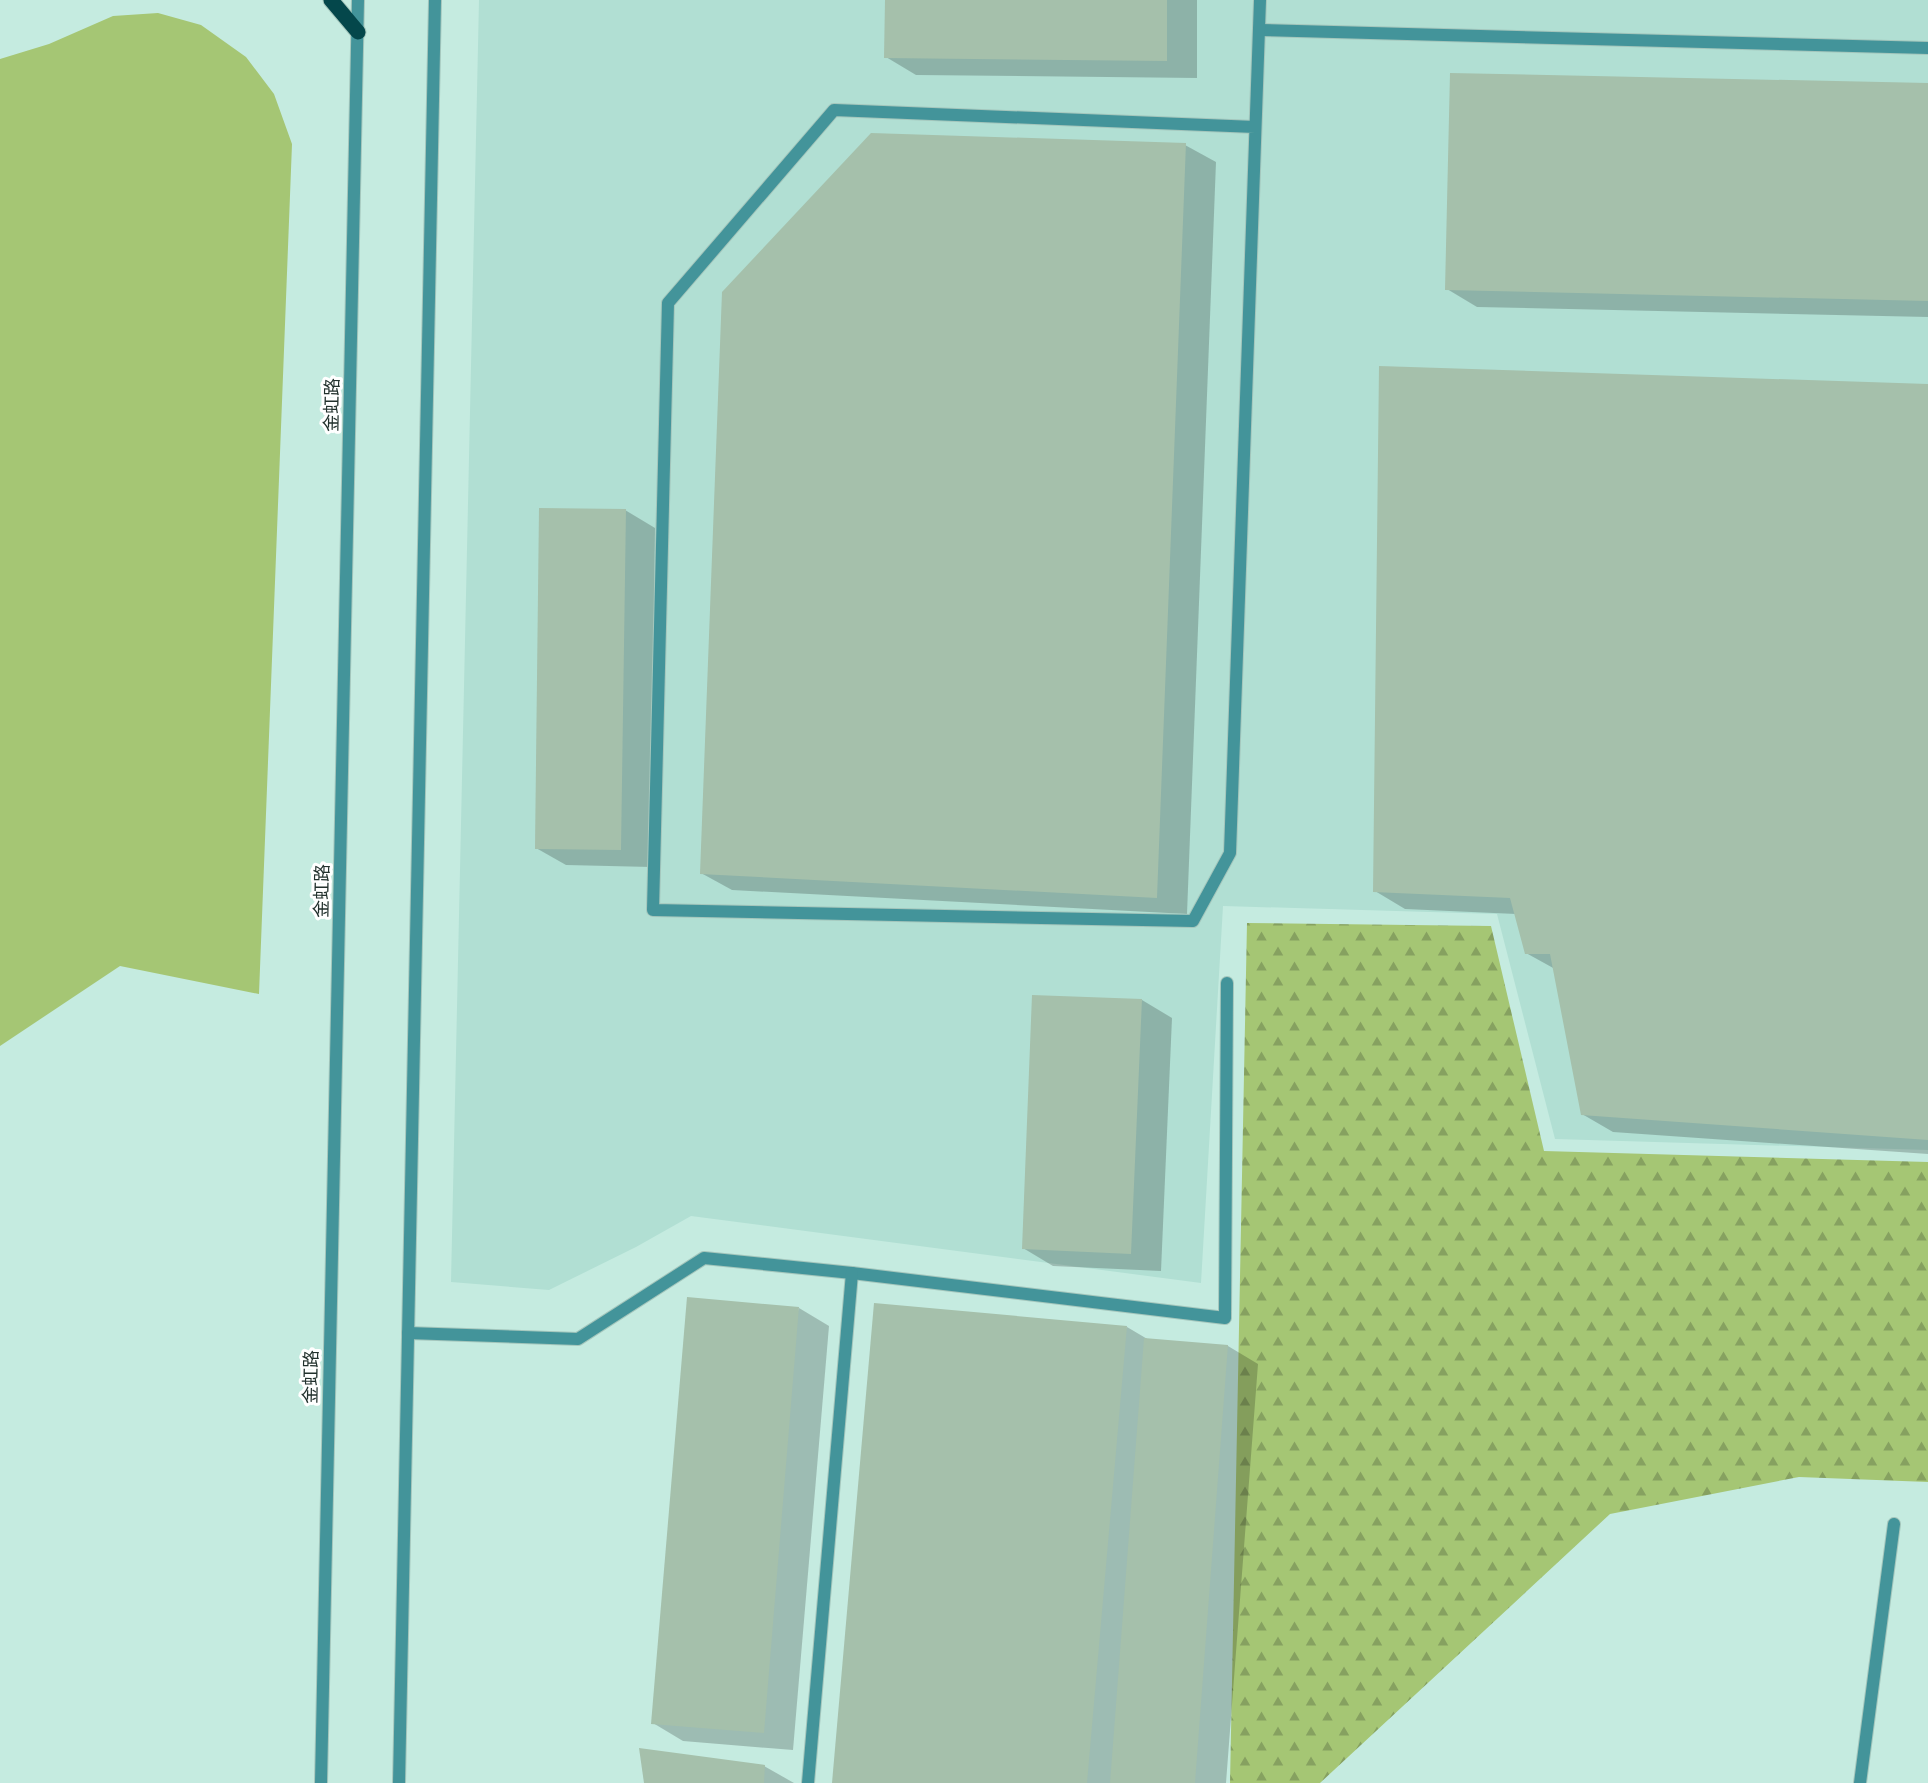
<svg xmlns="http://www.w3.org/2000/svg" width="1928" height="1783" font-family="'Golos Text','Noto Sans SC',sans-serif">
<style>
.built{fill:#b1dfd3}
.green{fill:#a5c674}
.forest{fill:url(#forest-firs)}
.shadow{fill:#0003}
.building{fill:#a5c0ab}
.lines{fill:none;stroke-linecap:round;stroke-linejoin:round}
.service-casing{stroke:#a4c6bc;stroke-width:14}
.minor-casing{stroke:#a4c6bc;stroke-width:14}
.tertiary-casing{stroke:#a4c6bc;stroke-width:14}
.primary-casing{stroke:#a4c6bc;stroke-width:17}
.service{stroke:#43949a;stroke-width:12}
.minor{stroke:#43949a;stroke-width:12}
.tertiary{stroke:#43949a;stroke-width:12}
.primary{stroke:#04474b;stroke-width:15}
.labels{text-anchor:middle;stroke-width:6;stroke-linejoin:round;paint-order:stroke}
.street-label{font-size:18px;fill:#22312d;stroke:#fff}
</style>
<defs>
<pattern id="forest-firs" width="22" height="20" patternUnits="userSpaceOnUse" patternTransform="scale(1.5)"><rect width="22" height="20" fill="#a5c674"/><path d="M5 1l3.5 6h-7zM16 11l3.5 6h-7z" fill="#86a160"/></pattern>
</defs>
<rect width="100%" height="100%" fill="#c5ebe0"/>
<!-- built -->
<path class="built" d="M479 0H1928V1150L1555 1139 1497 914 1223 906 1201 1283 691 1216 636 1247 549 1290 451 1282Z"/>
<!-- green -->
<path class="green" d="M158 13 201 25 246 57 274 94 292 144 259 994 120 966 0 1046V59L49 44 113 16Z"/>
<!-- forest -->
<path class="forest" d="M1247 923 1491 926 1544 1151 1928 1162V1482L1799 1477 1610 1514 1320 1783H1230Z"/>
<!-- shadow -->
<g class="shadow">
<path d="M886 0H1197V78L916 75 886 57Z"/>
<path d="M1928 85V317L1477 307 1447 289Z"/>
<path d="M1185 145 1216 162 1187 914 732 890 701 873Z"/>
<path d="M1928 386V1154L1613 1132 1582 1114 1555 969 1526 953 1516 914 1405 909 1375 891Z"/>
<path d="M625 510 655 528 651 867 566 865 536 848Z"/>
<path d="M1142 1000 1172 1018 1161 1271 1053 1266 1023 1248Z"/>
<path d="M799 1308 829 1326 793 1750 683 1741 653 1723Z"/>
<path d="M1127 1327 1149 1340 1228 1346 1258 1364 1226 1783H833Z"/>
<path d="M764 1766 794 1783H645Z"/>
</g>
<!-- building -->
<g class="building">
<path d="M885 0H1167V61L884 58Z"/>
<path d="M1450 73 1928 83V301L1445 290Z"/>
<path d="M871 133 1186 143 1157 898 700 874 722 292Z"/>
<path d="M1379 366 1928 384V1140L1581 1115 1550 954H1525L1510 898 1373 892Z"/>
<path d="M539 508 626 509 621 850 535 849Z"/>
<path d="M1032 995 1142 999 1131 1254 1022 1249Z"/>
<path d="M687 1297 799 1307 764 1733 651 1724Z"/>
<path d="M874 1303 1127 1326 1087 1783H832Z"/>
<path d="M1144 1338 1228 1345 1195 1783H1110Z"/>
<path d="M639 1748 765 1765 764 1783H644Z"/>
</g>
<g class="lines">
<defs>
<g id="service">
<path d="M1259 30 1928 48"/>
<path d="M1255 127 834 110 668 303 653 910 1193 921 1230 853 1260 0"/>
<path d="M408 1333 578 1339 704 1258 852 1273 1225 1318 1227 983"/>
</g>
<g id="minor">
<path d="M808 1783 852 1273"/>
<path d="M1860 1783 1894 1524"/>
</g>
<g id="tertiary">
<path d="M321 1783 358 0"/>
<path d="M399 1783 435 0"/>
</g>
<path id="primary" d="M331 0 358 32"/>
</defs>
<!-- service casing -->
<use href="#service" class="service-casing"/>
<!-- minor casing -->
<use href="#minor" class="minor-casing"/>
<!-- tertiary casing -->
<use href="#tertiary" class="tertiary-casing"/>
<!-- primary casing -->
<use href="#primary" class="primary-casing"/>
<!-- service -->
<use href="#service" class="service"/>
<!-- minor -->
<use href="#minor" class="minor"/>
<!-- tertiary -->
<use href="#tertiary" class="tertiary"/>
<!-- primary -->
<use href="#primary" class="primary"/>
</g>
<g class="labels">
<!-- street labels -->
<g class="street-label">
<text transform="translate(332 405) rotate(-89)" y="6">金虹路</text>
<text transform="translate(322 891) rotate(-89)" y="6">金虹路</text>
<text transform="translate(311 1377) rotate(-89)" y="6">金虹路</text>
</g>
</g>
</svg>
